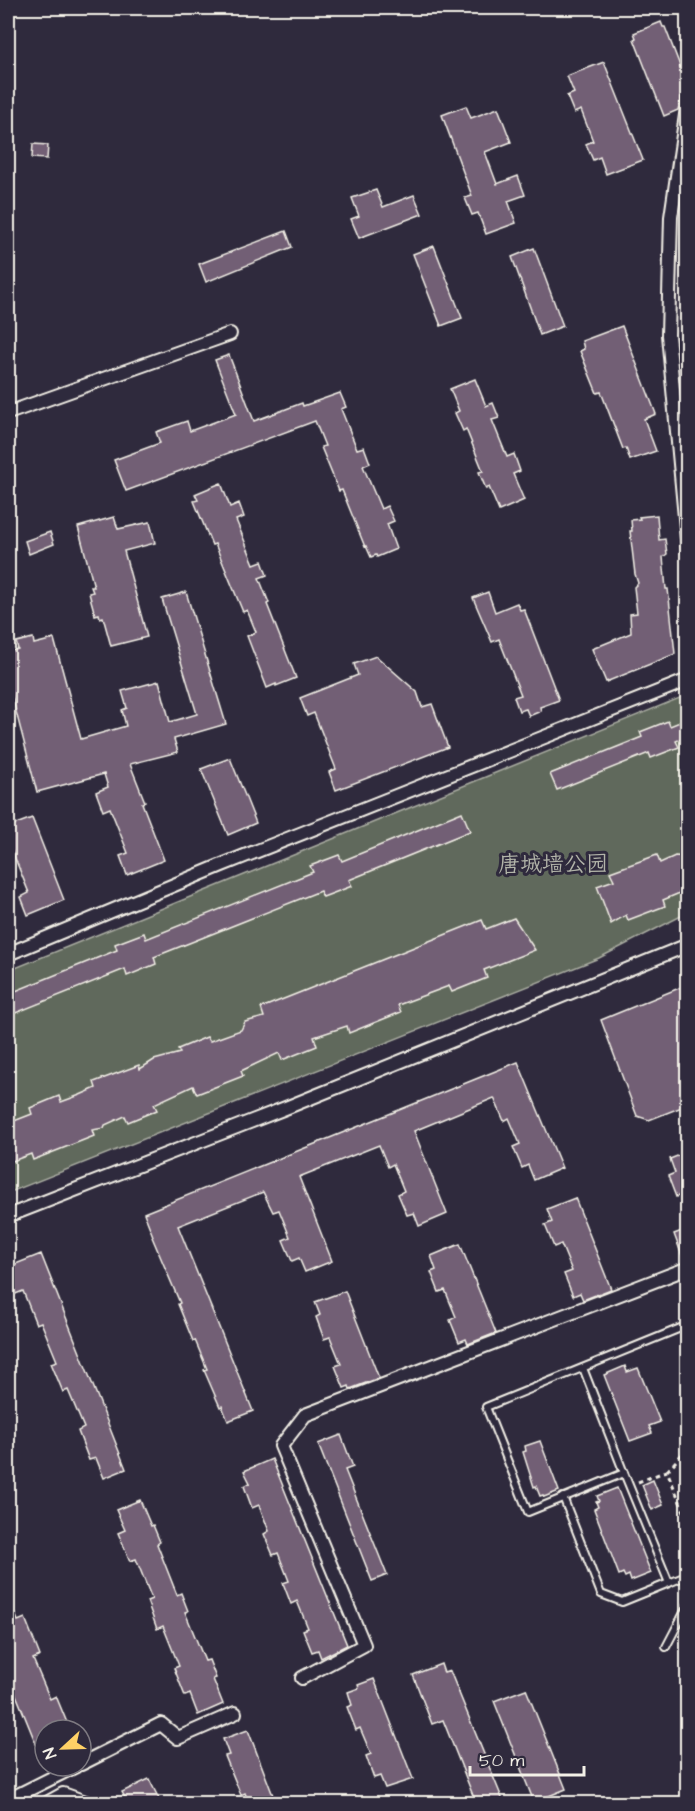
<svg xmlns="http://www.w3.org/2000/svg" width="695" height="1811" font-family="'Architects Daughter','LXGW WenKai TC',sans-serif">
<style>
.green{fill:#61695c;stroke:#aaada2;stroke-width:1.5}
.building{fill:#725e75;stroke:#f4f1e8;stroke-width:1.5}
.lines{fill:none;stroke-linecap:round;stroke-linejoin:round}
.lane-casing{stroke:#f4f1e8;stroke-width:10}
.street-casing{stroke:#f4f1e8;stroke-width:16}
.path{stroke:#f4f1e8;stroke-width:3;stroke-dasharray:4.5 4.5;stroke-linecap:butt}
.lane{stroke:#2f2a3d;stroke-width:6}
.street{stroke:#2f2a3d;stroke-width:12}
.labels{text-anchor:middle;stroke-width:6;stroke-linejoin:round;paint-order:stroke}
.park-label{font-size:22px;fill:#b2b4a9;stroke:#2f2a3d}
</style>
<rect width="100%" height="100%" fill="#2f2a3d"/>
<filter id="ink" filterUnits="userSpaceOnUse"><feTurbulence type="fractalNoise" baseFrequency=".0167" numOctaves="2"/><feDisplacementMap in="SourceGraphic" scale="12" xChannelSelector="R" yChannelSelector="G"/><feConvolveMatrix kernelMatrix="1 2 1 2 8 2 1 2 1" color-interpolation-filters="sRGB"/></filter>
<g filter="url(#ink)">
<!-- green -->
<path class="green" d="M687 695V913L599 958 8 1193V971Z"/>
<!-- building -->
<g class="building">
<path d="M661 22 663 27H665L687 84V93L681 96 678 110 664 116 634 39 636 38 634 33Z"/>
<path d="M604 62 643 160 606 174 600 157 593 160 586 144 593 141 581 110 574 113 567 96 574 93 567 76Z"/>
<path d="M466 106 471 118 498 108 511 142 485 152 497 184 518 176 525 195 508 201 516 223 486 234 478 213 472 215 465 198 472 196 442 115Z"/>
<path d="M33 144 48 145 47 159 32 158Z"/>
<path d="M376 190 383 207 414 195 422 214 359 238 351 219 359 216 352 198Z"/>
<path d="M286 231 292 247 206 282 199 264Z"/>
<path d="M434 246 462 318 441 326 413 254Z"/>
<path d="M534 248 563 326 540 335 512 257Z"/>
<path d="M622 326 656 414 644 419 656 451 630 460 626 448 623 449 601 392 597 393 580 351 584 349 582 341Z"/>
<path d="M229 355 254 421 302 403 303 406 340 393 346 407 341 409 357 449 364 447 370 463 363 466 381 509 387 506 394 521 387 524 396 549 377 557 376 555 371 557 366 546 365 547 342 490 339 491 321 447 325 446 315 421 126 491 114 460 160 443 156 432 187 421 190 431 236 414 215 360Z"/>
<path d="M475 379 486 406 493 403 499 418 492 420 507 457 514 454 520 471 513 474 524 500 499 511 489 487 486 489 479 472 483 471 466 429 463 431 455 413 459 411 450 389Z"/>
<path d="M221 483 230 507 239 503 244 517 236 520 254 564 262 561 267 575 259 578 269 603 267 604 296 678 276 686V684L267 688 247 636 256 632 247 610 243 612 238 600 215 544 212 545 194 501 198 500 195 494Z"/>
<path d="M657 515 659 540 665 539 667 554 663 557 666 589H668L675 654 606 682 592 649 631 633 630 614 637 613 634 587 638 583 635 574 630 531H632L631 520 640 519 639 517Z"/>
<path d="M114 517 118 529 150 522 155 543 124 551 147 637 111 646 103 617 100 618 99 614 95 615 89 593 93 592 91 587H94L78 527Z"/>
<path d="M50 532 54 544 29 554 25 541Z"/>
<path d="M186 592 226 724 174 739 178 752 130 764 145 802 142 803 164 860 127 875 120 856 128 853 110 808 103 811 96 792 108 787 104 774 37 792 8 681V652L18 649 16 642 33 638 34 644 54 639 81 739 126 726 122 710 127 708 122 691 159 681 170 722 197 714 162 599Z"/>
<path d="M488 592 495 612 517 603 520 610 524 609 559 700 540 707 541 711 529 716 526 709 519 711 514 697 521 695 499 639 492 642 473 598Z"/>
<path d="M376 656 417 692 422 707 432 704 448 747 336 790 329 772 336 769 314 713 307 716 300 698 358 675 354 664Z"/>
<path d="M687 719V736L676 741 679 747 651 758 649 753 557 790 550 774 642 737 640 732 668 721 670 726Z"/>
<path d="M230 758 256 823 228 835 201 769Z"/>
<path d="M462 812 470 831 349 880 352 886 323 897 320 891 154 957 156 964 127 976 125 969 8 1016V994L117 950 115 944 144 933 146 939 313 872 310 866 339 855 342 861Z"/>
<path d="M32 818 64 900 28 915 21 897 29 893 8 841V827Z"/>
<path d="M657 855 660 863 675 856 687 857V890L663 900 665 906 628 920 626 915 611 924 597 886 614 880 610 872Z"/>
<path d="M514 918 535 950 484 970 487 978 452 992 449 986 398 1005 401 1012 349 1033 347 1026 314 1037 317 1046 282 1060 279 1053 241 1071 243 1076 197 1094 193 1086 154 1104 157 1110 128 1122 125 1116 105 1125 104 1128 92 1130 94 1136 33 1160 31 1154 10 1162 8 1154 14 1121 32 1114 30 1108 59 1096 61 1102 80 1095 96 1088 94 1082 139 1065 140 1069 154 1060 180 1053 178 1049 207 1037 210 1041 241 1030 245 1022 264 1017 261 1008 482 920 486 929Z"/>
<path d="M684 986 687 996V1105L649 1120 637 1116 601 1020Z"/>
<path d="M518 1062 562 1168 534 1180 528 1165 522 1168 513 1147 520 1144 509 1118 504 1121 494 1098 414 1131 447 1214 419 1226 414 1213 407 1215 398 1194 404 1191 393 1164 388 1167 379 1145 299 1177 332 1261 305 1272 299 1258 292 1261 283 1240 290 1237 279 1210 273 1212 263 1192 178 1226 253 1411 228 1421 222 1406 220 1407 204 1370 207 1369 195 1340 193 1341 178 1304 180 1303 152 1237 153 1236 144 1213Z"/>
<path d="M687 1152V1202H686L683 1194 676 1197 668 1176 675 1173 670 1159Z"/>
<path d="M575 1198 611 1289 583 1300 580 1293 573 1296 564 1274 572 1271 561 1244 554 1247 545 1225 552 1222 547 1209Z"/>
<path d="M687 1229V1260L684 1261 674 1234Z"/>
<path d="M460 1244 496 1333 468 1344 466 1339 459 1342 450 1320 456 1317 445 1290 439 1292 431 1272 436 1270 431 1256Z"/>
<path d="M41 1254 126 1469 104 1478 96 1458 89 1460 78 1431 84 1428 68 1390 63 1392 51 1363 57 1361 41 1322 36 1324 23 1291 8 1297V1267Z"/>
<path d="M345 1291 379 1378 350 1389 349 1386 344 1388 335 1366 341 1364 330 1337 324 1339 316 1317 320 1315 315 1302Z"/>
<path d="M625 1366 627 1372 638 1368 660 1422 649 1426 652 1433 630 1441 604 1375Z"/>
<path d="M341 1435 353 1467 345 1470 387 1575 372 1581 318 1444Z"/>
<path d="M540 1441 559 1491 544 1497 543 1495 540 1496 536 1486 534 1487 523 1452 526 1451 525 1446Z"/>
<path d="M272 1459 347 1645 321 1658 318 1650 312 1652 303 1630 308 1628 297 1601 291 1604 283 1583 289 1581 278 1553 273 1555 264 1534 269 1531 259 1505 252 1508 244 1486 250 1483 244 1471Z"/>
<path d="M653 1480 663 1505 652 1510 642 1485Z"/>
<path d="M617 1488 651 1573 631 1581 629 1575 625 1577 623 1573 619 1575 594 1509 598 1507 596 1502 599 1501 597 1496Z"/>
<path d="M140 1500 151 1526 153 1525 160 1542 157 1544 177 1595 181 1593 188 1611 185 1612 205 1661 209 1660 216 1678 213 1679 223 1704 198 1715 190 1694 185 1696 174 1668 179 1666 163 1626 157 1629 147 1601 152 1599 136 1559 130 1561 118 1533 125 1530 116 1510Z"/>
<path d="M8 1596 18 1621 25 1618 40 1656 33 1659 50 1699 56 1696 70 1730H45V1766L8 1675Z"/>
<path d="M441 1664 444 1673 450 1671 504 1803H476L443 1720 432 1724 413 1675Z"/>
<path d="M374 1679 413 1779 385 1788 380 1776 374 1778 366 1756 371 1754 360 1728 356 1730 347 1707 352 1705 348 1692 359 1688 358 1685Z"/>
<path d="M526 1689 566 1789 534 1802 494 1701Z"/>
<path d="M248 1730 274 1798 260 1803H249L245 1793 241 1795 225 1756 229 1755 223 1739Z"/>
<path d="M149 1779 161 1803H128L122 1792Z"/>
</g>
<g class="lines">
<defs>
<g id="lane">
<path d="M688 1325 486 1407 528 1512 624 1473 669 1583 688 1575"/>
<path d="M583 1368 624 1473"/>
<path d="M563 1497 601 1594 622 1602 669 1583"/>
<path d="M666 1647 688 1605"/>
</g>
<g id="street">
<path d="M688 101 671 217 668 335 688 550"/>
<path d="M8 413 230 334"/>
<path d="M8 954 222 865 688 680"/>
<path d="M8 1216 288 1107 688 945"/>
<path d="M302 1678 364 1645 281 1446 305 1415 688 1268"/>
<path d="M81 1764 161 1724 178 1738 235 1713"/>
<path d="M8 1800 76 1766"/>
<path d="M45 1804 63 1794 91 1804"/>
</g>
</defs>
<!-- lane casing -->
<use href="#lane" class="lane-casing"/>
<!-- street casing -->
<use href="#street" class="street-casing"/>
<!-- path -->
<g class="path">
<path d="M688 1431H685L684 1452 667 1471 688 1521"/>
<path d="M638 1482 667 1471"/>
</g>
<!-- lane -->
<use href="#lane" class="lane"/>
<!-- street -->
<use href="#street" class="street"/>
</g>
</g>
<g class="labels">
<!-- park labels -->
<g class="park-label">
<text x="553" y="871">唐城墙公园</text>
</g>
</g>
<!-- margin -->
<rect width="695" height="1811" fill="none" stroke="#2f2a3d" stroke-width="30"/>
<rect x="15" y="15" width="665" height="1781" fill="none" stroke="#f4f1e8" stroke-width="2" filter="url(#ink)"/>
<!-- north arrow -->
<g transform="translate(63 1748) rotate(248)"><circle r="28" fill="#2f2a3d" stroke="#7e7a81" stroke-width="1.5"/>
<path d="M0-4.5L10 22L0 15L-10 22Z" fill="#ffd166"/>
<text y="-9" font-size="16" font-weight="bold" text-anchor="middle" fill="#f4f1e8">N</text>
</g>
<!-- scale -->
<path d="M470 1766v9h114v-9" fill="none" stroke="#f4f1e8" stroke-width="3"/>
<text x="479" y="1766" font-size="18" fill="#f4f1e8" stroke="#2f2a3d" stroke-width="4.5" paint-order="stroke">50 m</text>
</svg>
